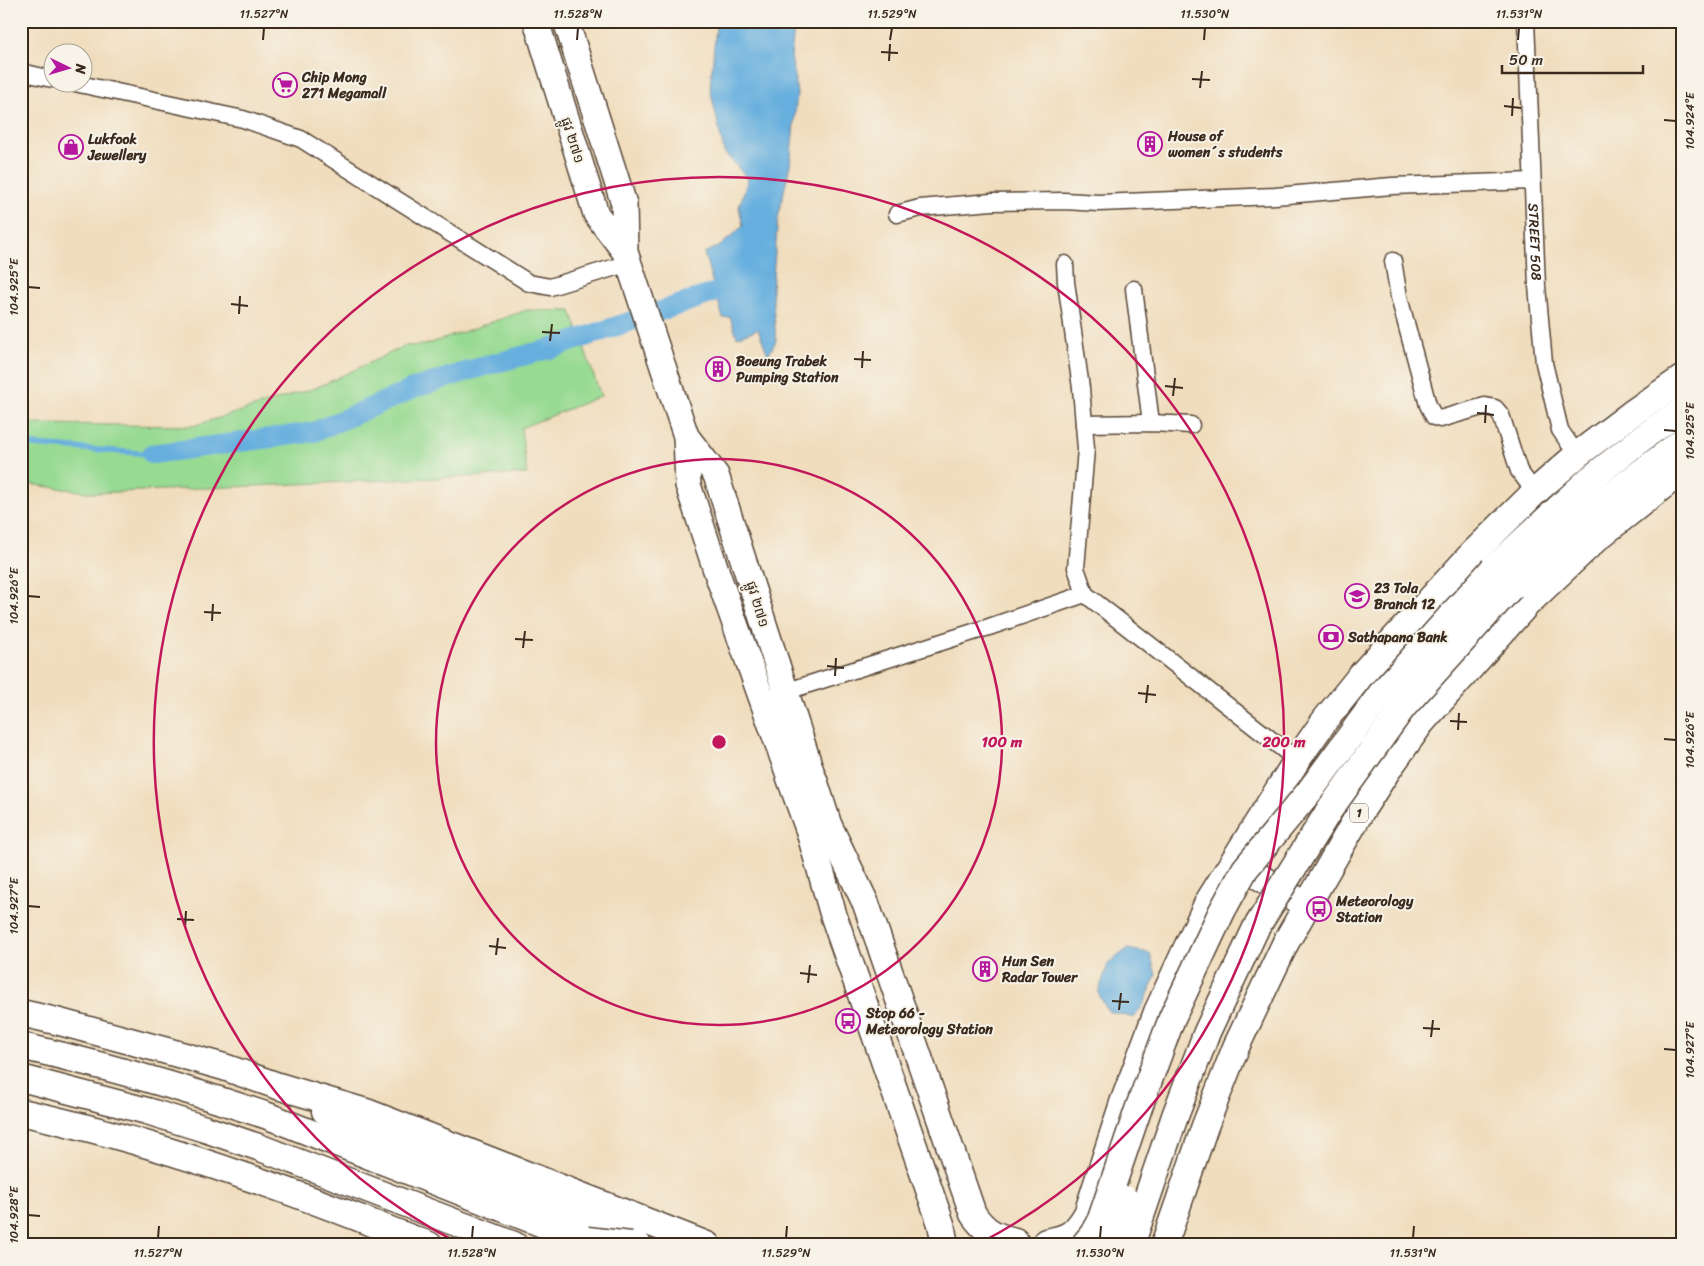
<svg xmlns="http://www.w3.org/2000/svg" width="1704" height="1266" font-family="Sriracha,'Noto Sans Khmer',sans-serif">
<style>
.green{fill:#97da92;stroke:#698258}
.water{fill:#66afde;stroke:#506c7e}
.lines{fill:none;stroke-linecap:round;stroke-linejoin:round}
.stream{stroke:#66afde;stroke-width:5.5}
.canal{stroke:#66afde;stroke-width:20}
.minor-casing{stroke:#564536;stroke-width:19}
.primary-casing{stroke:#564536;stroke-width:28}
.trunk-casing{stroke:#564536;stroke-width:29}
.minor{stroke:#fff;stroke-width:16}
.primary{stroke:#fff;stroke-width:25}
.trunk{stroke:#fff;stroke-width:26}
.trunk-bridge-casing{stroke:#564536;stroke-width:29;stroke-linecap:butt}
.trunk-bridge{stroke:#fff;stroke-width:26}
.ticks{fill:none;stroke:#3b2a1e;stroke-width:2}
.ring{fill:none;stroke:#c2185b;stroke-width:2.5}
.labels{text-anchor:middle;stroke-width:4;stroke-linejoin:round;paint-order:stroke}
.shield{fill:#f7f3e8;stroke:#73665b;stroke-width:1}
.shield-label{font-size:12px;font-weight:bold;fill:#3b2a1e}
.poi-label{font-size:14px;font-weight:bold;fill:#3b2a1e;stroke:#f7f3e8;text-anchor:start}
.street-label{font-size:14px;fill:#3b2a1e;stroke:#f7f3e8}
.centre{fill:#c2185b;stroke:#f7f3e8;stroke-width:2.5}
.ring-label{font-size:15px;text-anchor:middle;font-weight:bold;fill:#c2185b;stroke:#f7f3e8;stroke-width:4;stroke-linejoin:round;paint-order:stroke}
.neatline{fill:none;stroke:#3b2a1e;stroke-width:2}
.ticks-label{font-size:12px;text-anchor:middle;fill:#3b2a1e}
</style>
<rect width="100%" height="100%" fill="#f7f3e8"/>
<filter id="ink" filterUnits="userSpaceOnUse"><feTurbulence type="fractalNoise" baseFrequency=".02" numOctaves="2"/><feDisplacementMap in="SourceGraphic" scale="10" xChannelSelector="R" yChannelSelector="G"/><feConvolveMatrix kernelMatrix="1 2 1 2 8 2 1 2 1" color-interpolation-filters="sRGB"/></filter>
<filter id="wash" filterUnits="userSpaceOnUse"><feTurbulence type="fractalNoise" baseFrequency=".0096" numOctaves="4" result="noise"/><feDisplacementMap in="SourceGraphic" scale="20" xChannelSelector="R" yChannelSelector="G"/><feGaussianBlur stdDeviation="1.12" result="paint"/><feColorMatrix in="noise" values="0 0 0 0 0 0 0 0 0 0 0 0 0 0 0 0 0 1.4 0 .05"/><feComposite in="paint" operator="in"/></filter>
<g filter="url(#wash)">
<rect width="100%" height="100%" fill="#f0ddbd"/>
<!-- green -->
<path class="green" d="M527 310 571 311 601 396 521 428 527 474 94 493 21 483V421L38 424 193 426 318 387 405 346 425 345Z"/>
<!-- water -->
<g class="water">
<path d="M718 21H795L791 56 797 93 790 165 778 218 772 288 776 341 768 355 758 329 737 337 730 317 723 318 704 253 720 246 743 226 739 207 748 179 724 152 710 88 716 27Z"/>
<path d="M1127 949 1150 953 1156 975 1145 1002 1134 1018 1108 1011 1098 993 1108 964Z"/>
</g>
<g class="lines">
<!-- stream -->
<path class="stream" d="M21 444 152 454"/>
<!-- canal -->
<path class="canal" d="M152 454 314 432 415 388 484 366 553 348 716 292"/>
</g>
</g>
<g filter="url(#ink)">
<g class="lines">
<defs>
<g id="minor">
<path id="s1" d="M1526 21 1537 286 1544 363 1560 430 1577 455"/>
<path d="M21 72 52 79"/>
<path d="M70 82 243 119 301 139 529 283 550 287 629 263"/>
<path d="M897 214 920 208 992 202 1064 201 1099 203 1275 196 1392 186 1532 181"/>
<path d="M1393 261 1399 297 1428 405 1434 417 1440 419 1485 406 1495 408 1501 415 1519 471 1535 492"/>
<path d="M1065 264 1066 282 1081 388 1086 449 1076 568 1085 594"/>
<path d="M1134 289 1151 423"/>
<path d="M1084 424 1151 423 1191 425"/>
<path d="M778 694 989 627 1085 594 1297 760"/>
</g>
<g id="primary">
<path d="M536 21 596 214 625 252"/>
<path d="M566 21 624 204 625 252 686 436 688 485 718 576 790 778"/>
<path d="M686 436 716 475 814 780"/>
</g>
<g id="trunk">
<path d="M1493 569 1590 479 1645 436 1683 409"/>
<path d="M1511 587 1606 499 1683 441"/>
<path d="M790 778 809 830 834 917 941 1224 945 1245"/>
<path d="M814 780 828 824 866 904 973 1214C985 1232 995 1236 1015 1241"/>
<path d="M1234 861 1299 901"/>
<path d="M21 1013 56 1021 167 1051 224 1067 278 1086 369 1113 707 1245"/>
<path d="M21 1046C104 1065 187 1089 268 1116L596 1245"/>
<path d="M21 1078 147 1111 205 1129 258 1147 514 1245"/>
<path d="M325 1111 362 1131 607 1227 638 1245"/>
<path d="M21 1112C98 1129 173 1151 247 1177 308 1197 368 1222 429 1245"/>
<path d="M1046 1242C1069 1238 1075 1234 1087 1214L1123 1103 1157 1012 1208 902 1297 760 1325 720 1362 674 1471 555 1535 492 1577 455 1631 414 1683 378"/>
<path d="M1164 1245 1205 1126 1236 1047 1286 942 1361 811 1387 771 1421 723 1526 605 1597 538 1683 470"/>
</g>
</defs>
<!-- minor casing -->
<use href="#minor" class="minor-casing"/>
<!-- primary casing -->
<use href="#primary" class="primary-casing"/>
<!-- trunk casing -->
<use href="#trunk" class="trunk-casing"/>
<!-- minor -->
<use href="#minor" class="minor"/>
<!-- primary -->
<use href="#primary" class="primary"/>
<!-- trunk -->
<use href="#trunk" class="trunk"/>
<defs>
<g id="trunk-bridge">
<path d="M587 1240 631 1245"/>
<path d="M1084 1245 1093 1234 1101 1219 1139 1107 1172 1018 1222 911 1245 869 1309 792 1381 694 1493 569"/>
<path d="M1110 1245 1125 1199"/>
<path d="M1131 1245 1175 1116 1207 1032 1256 928 1330 809 1403 707 1511 587"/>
</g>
</defs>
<!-- trunk-bridge casing -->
<use href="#trunk-bridge" class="trunk-bridge-casing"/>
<!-- trunk-bridge -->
<use href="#trunk-bridge" class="trunk-bridge"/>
</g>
</g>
<!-- ticks -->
<path class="ticks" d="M263 40 264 28M577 40 578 28M890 40 892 28M1204 40 1205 28M1518 40 1519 28M881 52 898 53M889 61 890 44M1192 79 1210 80M1200 88 1202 71M1504 106 1521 108M1512 116 1513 98M1664 120 1676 121M28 287 40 288M231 304 248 306M239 314 240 296M542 332 560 333M550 341 552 324M854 359 871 360M862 368 863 351M1165 386 1183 388M1173 396 1175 378M1477 413 1494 415M1485 423 1486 405M1664 430 1676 431M28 596 40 597M204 612 221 613M212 621 213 604M515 639 533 640M523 648 525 631M827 666 844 668M835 676 836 658M1138 693 1156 695M1146 703 1148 685M1450 721 1467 722M1458 730 1459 713M1664 739 1676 740M28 906 40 907M177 919 194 920M185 928 186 911M489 946 506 948M496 955 498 938M800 973 817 975M808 983 810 965M1112 1001 1129 1002M1119 1010 1121 993M1423 1028 1440 1029M1431 1037 1433 1020M1664 1049 1676 1050M28 1215 40 1216M158 1238 159 1226M472 1238 473 1226M786 1238 787 1226M1100 1238 1101 1226M1413 1238 1414 1226"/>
<!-- distance rings -->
<g class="ring">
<circle cx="719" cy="742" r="283"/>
<path d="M458 1243A565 565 0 1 1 980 1243"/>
</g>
<!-- icons -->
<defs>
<symbol id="supermarket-ring" viewBox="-11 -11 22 22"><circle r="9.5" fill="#f7f3e8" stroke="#b5179e" stroke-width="1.5"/><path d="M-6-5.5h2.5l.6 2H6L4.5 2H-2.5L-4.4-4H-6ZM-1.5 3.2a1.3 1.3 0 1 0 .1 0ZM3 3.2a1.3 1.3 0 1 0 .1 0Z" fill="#b5179e"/></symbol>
<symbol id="building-ring" viewBox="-11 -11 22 22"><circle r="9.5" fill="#f7f3e8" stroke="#b5179e" stroke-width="1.5"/><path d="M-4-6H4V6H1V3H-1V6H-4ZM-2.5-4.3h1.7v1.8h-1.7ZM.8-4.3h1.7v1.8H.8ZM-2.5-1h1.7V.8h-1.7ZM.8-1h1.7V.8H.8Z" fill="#b5179e"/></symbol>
<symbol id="shop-ring" viewBox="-11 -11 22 22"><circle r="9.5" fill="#f7f3e8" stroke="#b5179e" stroke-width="1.5"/><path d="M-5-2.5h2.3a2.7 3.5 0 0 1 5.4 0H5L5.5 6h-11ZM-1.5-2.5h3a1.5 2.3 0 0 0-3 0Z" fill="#b5179e"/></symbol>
<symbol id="school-ring" viewBox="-11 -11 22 22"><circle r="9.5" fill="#f7f3e8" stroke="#b5179e" stroke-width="1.5"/><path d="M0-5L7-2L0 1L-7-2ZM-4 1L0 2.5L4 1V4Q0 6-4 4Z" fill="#b5179e"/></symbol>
<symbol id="bank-ring" viewBox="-11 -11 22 22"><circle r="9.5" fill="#f7f3e8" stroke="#b5179e" stroke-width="1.5"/><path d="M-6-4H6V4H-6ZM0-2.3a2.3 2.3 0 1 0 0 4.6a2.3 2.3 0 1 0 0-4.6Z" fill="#b5179e"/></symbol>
<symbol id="bus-ring" viewBox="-11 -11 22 22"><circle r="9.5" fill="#f7f3e8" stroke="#b5179e" stroke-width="1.5"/><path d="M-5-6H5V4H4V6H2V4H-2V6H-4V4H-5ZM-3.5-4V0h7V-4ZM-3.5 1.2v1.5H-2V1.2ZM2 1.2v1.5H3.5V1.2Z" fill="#b5179e"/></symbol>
</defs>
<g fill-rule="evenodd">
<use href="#supermarket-ring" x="271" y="71" width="28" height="28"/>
<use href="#building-ring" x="1136" y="130" width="28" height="28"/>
<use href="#shop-ring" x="57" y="133" width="28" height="28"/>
<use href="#building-ring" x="704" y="355" width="28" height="28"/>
<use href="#school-ring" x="1343" y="582" width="28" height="28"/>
<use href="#bank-ring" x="1317" y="623" width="28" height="28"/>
<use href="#bus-ring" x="1305" y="895" width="28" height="28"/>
<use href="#building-ring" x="971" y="955" width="28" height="28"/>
<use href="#bus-ring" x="834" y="1007" width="28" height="28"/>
</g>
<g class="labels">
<!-- shield labels -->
<rect class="shield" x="1350" y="803.5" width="18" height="19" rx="4"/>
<g class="shield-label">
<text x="1359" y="817">1</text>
</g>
<!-- poi labels -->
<g class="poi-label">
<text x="302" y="82">Chip Mong<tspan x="302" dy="16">271 Megamall</tspan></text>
<text x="1168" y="141">House of<tspan x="1168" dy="16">women´s students</tspan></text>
<text x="88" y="144">Lukfook<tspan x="88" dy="16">Jewellery</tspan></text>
<text x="736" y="366">Boeung Trabek<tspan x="736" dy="16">Pumping Station</tspan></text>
<text x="1374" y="593">23 Tola<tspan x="1374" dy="16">Branch 12</tspan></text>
<text x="1348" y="642">Sathapana Bank</text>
<text x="1336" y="906">Meteorology<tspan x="1336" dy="16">Station</tspan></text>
<text x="1002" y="966">Hun Sen<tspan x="1002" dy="16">Radar Tower</tspan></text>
<text x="866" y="1018">Stop 66 -<tspan x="866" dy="16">Meteorology Station</tspan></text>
</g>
<!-- street labels -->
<g class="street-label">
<text transform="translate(573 140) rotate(72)" y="5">ផ្លូវ ២៧១</text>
<text dy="5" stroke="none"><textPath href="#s1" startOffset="221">STREET 508</textPath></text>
<text transform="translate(758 604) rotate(73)" y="5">ផ្លូវ ២៧១</text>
</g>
</g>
<circle cx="719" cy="742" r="8" class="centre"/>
<g class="ring-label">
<text x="1002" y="747">100 m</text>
<text x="1284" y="747">200 m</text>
</g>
<!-- margin -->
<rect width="1704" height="1266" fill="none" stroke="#f7f3e8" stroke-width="55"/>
<!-- north arrow -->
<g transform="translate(68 68) rotate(95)"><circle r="24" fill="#f7f3e8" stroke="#aca397"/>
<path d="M0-4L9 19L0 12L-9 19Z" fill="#b5179e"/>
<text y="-8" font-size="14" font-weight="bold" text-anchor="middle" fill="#3b2a1e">N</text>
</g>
<!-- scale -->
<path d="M1502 65v8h141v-8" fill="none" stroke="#3b2a1e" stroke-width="2.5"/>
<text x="1509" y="65" font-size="15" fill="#3b2a1e" stroke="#f7f3e8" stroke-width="4" paint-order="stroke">50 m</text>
<rect x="28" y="28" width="1648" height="1210" class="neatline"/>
<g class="ticks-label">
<text x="264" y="18">11.527°N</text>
<text x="578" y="18">11.528°N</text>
<text x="892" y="18">11.529°N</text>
<text x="1205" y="18">11.530°N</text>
<text x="1519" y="18">11.531°N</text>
<text transform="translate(1690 121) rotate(-90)" y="4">104.924°E</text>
<text transform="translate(14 287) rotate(-90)" y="4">104.925°E</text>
<text transform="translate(1690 431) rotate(-90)" y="4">104.925°E</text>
<text transform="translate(14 596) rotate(-90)" y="4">104.926°E</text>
<text transform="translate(1690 740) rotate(-90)" y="4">104.926°E</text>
<text transform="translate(14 906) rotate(-90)" y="4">104.927°E</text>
<text transform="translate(1690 1050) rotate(-90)" y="4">104.927°E</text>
<text transform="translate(14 1215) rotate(-90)" y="4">104.928°E</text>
<text x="158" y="1257">11.527°N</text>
<text x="472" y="1257">11.528°N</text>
<text x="786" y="1257">11.529°N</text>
<text x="1100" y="1257">11.530°N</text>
<text x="1413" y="1257">11.531°N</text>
</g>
</svg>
